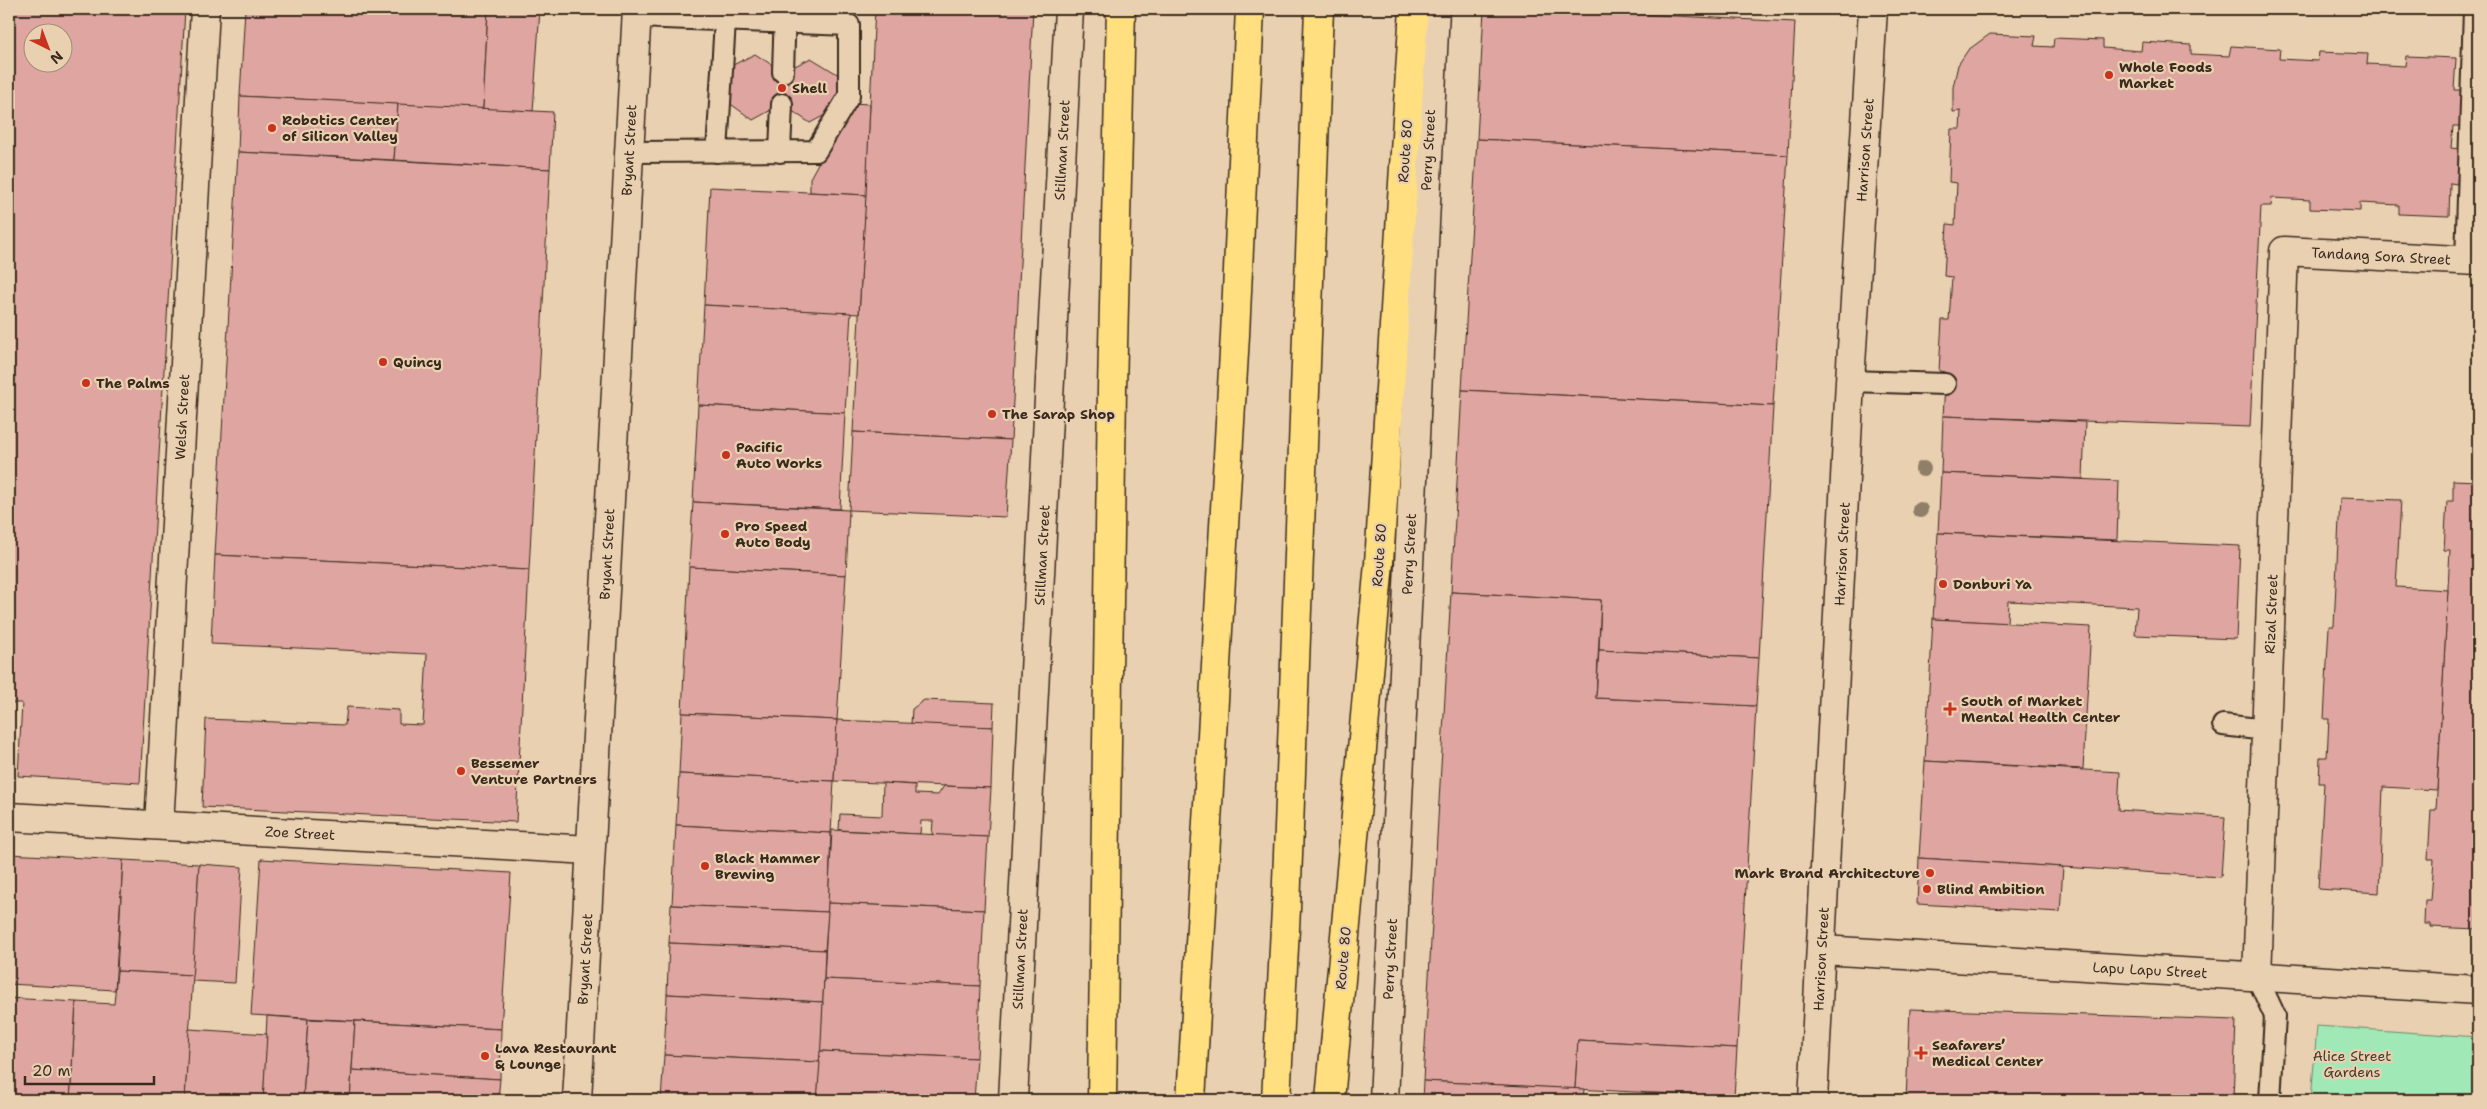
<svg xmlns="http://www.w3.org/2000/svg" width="2487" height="1109" font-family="'Shantell Sans',sans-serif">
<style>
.green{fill:#a0e8b6;stroke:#6e896a}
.building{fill:#dfa5a0;stroke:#3b2a1e;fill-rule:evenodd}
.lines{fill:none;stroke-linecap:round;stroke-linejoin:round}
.lane-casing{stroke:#3b2a1e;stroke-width:24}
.street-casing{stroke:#3b2a1e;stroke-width:31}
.secondary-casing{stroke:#3b2a1e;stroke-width:31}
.highway-casing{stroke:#3b2a1e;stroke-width:31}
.lane{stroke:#e9d0b1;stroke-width:20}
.street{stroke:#e9d0b1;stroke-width:28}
.secondary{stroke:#e9d0b1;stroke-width:28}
.highway{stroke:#ffdf80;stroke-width:28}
.tree{fill:#8f7f68}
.poi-dot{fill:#c8321e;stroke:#e9d0b1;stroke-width:2}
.labels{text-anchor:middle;stroke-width:4.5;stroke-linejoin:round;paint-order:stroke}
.poi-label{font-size:14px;font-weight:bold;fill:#3b2a1e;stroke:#e9d0b1;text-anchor:start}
.street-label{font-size:14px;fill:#3b2a1e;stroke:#e9d0b1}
.park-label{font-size:14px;fill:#453d2d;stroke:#e9d0b1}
</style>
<rect width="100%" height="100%" fill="#e9d0b1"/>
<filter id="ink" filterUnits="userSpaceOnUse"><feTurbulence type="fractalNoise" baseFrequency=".02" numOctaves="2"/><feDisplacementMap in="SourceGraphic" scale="10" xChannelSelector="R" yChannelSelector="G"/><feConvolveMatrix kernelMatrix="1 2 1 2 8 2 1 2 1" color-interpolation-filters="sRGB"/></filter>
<g filter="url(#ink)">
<!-- green -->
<path class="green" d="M2317 1026 2478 1037V1100H2311Z"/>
<!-- building -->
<g class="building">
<path d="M9 9H185L140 783 18 776 22 703H9ZM32 32H62V62H32Z"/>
<path d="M245 9H488L483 109 240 96Z"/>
<path d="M488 9H540L533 111 483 109Z"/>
<path d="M875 9H1033L1011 440 853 432Z"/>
<path d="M1484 9H1537L1795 22 1788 155 1477 139Z"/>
<path d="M1990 34 2036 36 2034 46 2053 47 2054 38 2103 40V48L2141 51 2142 42 2191 45V54L2229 56 2231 46 2280 49 2279 59 2318 61 2319 52 2368 54 2367 64 2405 66 2406 56 2456 58 2454 90H2462L2460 126H2453L2451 148 2459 149 2457 184 2450 183 2449 216 2399 214V205L2360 203V211L2310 209V200L2272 198 2271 206H2261L2250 427 1943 416 1946 372 1939 371 1942 320H1949L1952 277 1944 276 1947 224 1955 225 1957 183 1949 182 1951 129H1960L1961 111 1953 112V87L1958 65 1968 50Z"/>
<path d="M755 54 783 72 811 58 839 75 840 107 810 123 782 104 753 120 725 100V69Z"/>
<path d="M240 96 398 104 394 160 238 152Z"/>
<path d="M851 103 870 104 866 195 810 192V178Z"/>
<path d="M398 104 553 112 550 169 394 160Z"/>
<path d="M1477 139 1788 155 1773 406 1462 390Z"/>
<path d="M238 152 550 169 529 570 215 555Z"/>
<path d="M710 187 866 195 859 314 704 305Z"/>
<path d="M704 305 851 313 845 413 698 405Z"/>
<path d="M1462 390 1773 406 1759 658 1599 650 1601 600 1451 592Z"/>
<path d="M698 405 845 413 840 509 693 502Z"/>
<path d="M1943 416 2085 422 2083 479 1941 473Z"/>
<path d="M853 432 1011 440 1006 517 849 510Z"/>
<path d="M1941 473 2119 481 2117 540 1938 533Z"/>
<path d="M2453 480 2478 481V929L2430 927V924H2424L2425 900H2431L2434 859H2428L2431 810H2436L2450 550H2444L2447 501H2453Z"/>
<path d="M2340 498 2401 500 2396 587 2448 590 2437 790 2383 787 2379 893 2318 889 2324 783H2319L2320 757H2327L2329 719H2324L2329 626H2334Z"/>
<path d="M693 502 849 510 846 575 689 567Z"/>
<path d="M1938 533 2240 546 2236 639 2135 635 2137 607 2008 601 2007 623 1933 619Z"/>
<path d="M215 555 529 570 516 822 202 807 206 719 345 725 347 707 399 710V724L423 725 427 654 211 644Z"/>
<path d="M689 567 846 575 837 720 682 713Z"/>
<path d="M1451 592 1601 600 1596 698 1756 706 1737 1048 1578 1040 1575 1089 1423 1081Z"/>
<path d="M1933 619 2091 627 2083 769 1925 761Z"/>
<path d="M1599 650 1759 658 1756 706 1596 698Z"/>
<path d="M924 700 994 703 993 727 911 724 912 709Z"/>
<path d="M682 713 837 720 834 781 679 774Z"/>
<path d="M837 720 993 727 991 788 834 781Z"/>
<path d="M1925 761 2120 772 2118 810 2225 817 2221 877 1919 858Z"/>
<path d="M679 774 834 781 831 833 676 825Z"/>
<path d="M883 783 915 785V794L938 795 944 786 991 788 988 837 932 835 933 821H921L920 834 839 830 840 814 882 816Z"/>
<path d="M676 825 831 833 828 912 672 905Z"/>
<path d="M832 830 988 837 984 910 828 903Z"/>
<path d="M9 854 123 860 115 990 9 984Z"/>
<path d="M1919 858 2063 867 2060 912 1917 904Z"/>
<path d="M261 859 511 873 501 1029 251 1015Z"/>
<path d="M123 860 199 864 193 975 117 971Z"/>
<path d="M199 864 242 867 235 983 192 981Z"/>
<path d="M828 903 984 910 980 986 824 979Z"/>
<path d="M671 905 828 912 825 950 669 943Z"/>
<path d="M669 943 825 950 823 1002 667 994Z"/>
<path d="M117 971 193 975 185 1100H70L76 1002 114 1004Z"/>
<path d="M824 979 980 986 977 1058 820 1051Z"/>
<path d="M667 994 823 1002 820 1062 664 1055Z"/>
<path d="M9 998 76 1002 70 1100H9Z"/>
<path d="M1910 1009 2236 1020 2233 1100H1906Z"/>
<path d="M267 1016 308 1019 303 1100H263Z"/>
<path d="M308 1019 355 1021 350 1100H303Z"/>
<path d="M355 1021 501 1029 500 1079 352 1070Z"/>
<path d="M189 1029 267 1034 263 1100H185Z"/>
<path d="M1578 1040 1737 1048 1734 1097 1575 1089Z"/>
<path d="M820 1051 977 1058 974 1100H817Z"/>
<path d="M664 1055 820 1062 817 1100H661Z"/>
<path d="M352 1070 500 1079 498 1100H350Z"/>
<path d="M1423 1081 1584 1089 1583 1100H1422Z"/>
</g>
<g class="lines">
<defs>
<g id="lane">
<path d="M783 72 785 9"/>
<path d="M629 152 816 151 849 96V25L637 17"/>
<path d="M717 152 725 21"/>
<path d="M780 152 782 104"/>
<path d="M2466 261 2474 9"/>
<path d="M1850 381 1945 384"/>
<path d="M2223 725 2266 730"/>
<path d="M2257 977 2275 1016 2270 1100"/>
</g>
<g id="street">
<path d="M9 817 590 850"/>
<path d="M159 825 205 9"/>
<path d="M1822 950 2478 990"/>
<path d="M2257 977 2284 251 2478 261"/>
<path d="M1013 1100 1069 9"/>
<path d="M1384 1100 1435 9"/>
</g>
<g id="secondary">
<path d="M577 1100 637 9"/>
<path d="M1813 1100 1850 381 1873 9"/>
</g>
<g id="highway">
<path d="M1102 1100 1112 389 1121 9"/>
<path d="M1191 1100 1235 335 1250 9"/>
<path d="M1276 1100 1286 909 1319 9"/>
<path d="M1330 1100 1379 563 1414 9"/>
</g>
</defs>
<!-- lane casing -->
<use href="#lane" class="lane-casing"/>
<!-- street casing -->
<use href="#street" class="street-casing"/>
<!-- secondary casing -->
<use href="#secondary" class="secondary-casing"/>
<!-- highway casing -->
<use href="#highway" class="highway-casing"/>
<!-- lane -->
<use href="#lane" class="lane"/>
<!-- street -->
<use href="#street" class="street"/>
<!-- secondary -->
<use href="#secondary" class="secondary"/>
<!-- highway -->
<use href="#highway" class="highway"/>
</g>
<!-- trees -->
<g class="tree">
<circle cx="1923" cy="469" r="8"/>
<circle cx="1920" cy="510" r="8"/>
</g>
</g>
<!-- markers -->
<g class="poi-dot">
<circle cx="2109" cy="75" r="5"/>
<circle cx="782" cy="88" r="5"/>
<circle cx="272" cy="128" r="5"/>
<circle cx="383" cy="362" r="5"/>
<circle cx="86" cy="383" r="5"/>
<circle cx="992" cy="414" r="5"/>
<circle cx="726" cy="455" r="5"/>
<circle cx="725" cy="534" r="5"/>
<circle cx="1943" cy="584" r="5"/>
<path d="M1947.5 701.5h5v5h5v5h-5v5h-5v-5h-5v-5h5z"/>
<circle cx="461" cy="771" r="5"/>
<circle cx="705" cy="866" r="5"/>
<circle cx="1930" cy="873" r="5"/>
<circle cx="1927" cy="889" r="5"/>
<path d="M1918.5 1045.5h5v5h5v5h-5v5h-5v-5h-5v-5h5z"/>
<circle cx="485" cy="1056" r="5"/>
</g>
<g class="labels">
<!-- poi labels -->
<g class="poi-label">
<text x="2119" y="72">Whole Foods<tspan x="2119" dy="16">Market</tspan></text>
<text x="792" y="93">Shell</text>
<text x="282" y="125">Robotics Center<tspan x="282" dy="16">of Silicon Valley</tspan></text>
<text x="393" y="367">Quincy</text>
<text x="96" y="388">The Palms</text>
<text x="1002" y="419">The Sarap Shop</text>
<text x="736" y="452">Pacific<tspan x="736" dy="16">Auto Works</tspan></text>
<text x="735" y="531">Pro Speed<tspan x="735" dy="16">Auto Body</tspan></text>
<text x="1953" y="589">Donburi Ya</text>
<text x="1961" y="706">South of Market<tspan x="1961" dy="16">Mental Health Center</tspan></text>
<text x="471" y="768">Bessemer<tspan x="471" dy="16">Venture Partners</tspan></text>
<text x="715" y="863">Black Hammer<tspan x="715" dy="16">Brewing</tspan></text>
<text x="1920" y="878" text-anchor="end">Mark Brand Architecture</text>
<text x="1937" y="894">Blind Ambition</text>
<text x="1932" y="1050">Seafarers’<tspan x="1932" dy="16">Medical Center</tspan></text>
<text x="495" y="1053">Lava Restaurant<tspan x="495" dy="16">&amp; Lounge</tspan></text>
</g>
<!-- street labels -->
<g class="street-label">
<text transform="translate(629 150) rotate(-87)" y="5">Bryant Street</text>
<text transform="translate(1062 150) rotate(-87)" y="5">Stillman Street</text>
<text transform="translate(1428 150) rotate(-87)" y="5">Perry Street</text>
<text transform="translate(1865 150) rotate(-86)" y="5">Harrison Street</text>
<text transform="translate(1405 151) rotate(-86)" y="5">Route 80</text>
<text transform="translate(2381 256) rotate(3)" y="5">Tandang Sora Street</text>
<text transform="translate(182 417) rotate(-87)" y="5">Welsh Street</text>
<text transform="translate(607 554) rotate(-87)" y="5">Bryant Street</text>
<text transform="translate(1409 554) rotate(-87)" y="5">Perry Street</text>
<text transform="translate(1842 554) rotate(-87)" y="5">Harrison Street</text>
<text transform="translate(1042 555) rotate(-87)" y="5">Stillman Street</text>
<text transform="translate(1379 555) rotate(-86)" y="5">Route 80</text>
<text transform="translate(2271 614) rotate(-88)" y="5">Rizal Street</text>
<text transform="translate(300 833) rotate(3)" y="5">Zoe Street</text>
<text transform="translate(1343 958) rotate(-85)" y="5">Route 80</text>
<text transform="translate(585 959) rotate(-87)" y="5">Bryant Street</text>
<text transform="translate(1020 959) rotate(-87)" y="5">Stillman Street</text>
<text transform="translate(1390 959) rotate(-87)" y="5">Perry Street</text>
<text transform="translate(1821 959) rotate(-87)" y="5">Harrison Street</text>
<text transform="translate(2150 970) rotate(3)" y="5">Lapu Lapu Street</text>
</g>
<!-- park labels -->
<g class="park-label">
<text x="2352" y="1061">Alice Street<tspan x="2352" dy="16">Gardens</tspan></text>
</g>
</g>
<!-- margin -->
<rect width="2487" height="1109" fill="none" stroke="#e9d0b1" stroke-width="30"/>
<rect x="15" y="15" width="2457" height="1079" fill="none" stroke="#3b2a1e" stroke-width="2" filter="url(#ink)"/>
<!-- north arrow -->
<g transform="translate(48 48) rotate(138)"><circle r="24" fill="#e9d0b1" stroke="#a38e76"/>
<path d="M0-4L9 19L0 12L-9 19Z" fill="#c8321e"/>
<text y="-8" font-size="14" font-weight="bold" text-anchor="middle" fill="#3b2a1e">N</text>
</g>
<!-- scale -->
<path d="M25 1076v8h129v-8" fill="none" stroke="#3b2a1e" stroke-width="2.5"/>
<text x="32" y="1076" font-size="15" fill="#3b2a1e" stroke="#e9d0b1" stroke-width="4" paint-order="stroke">20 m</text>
</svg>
